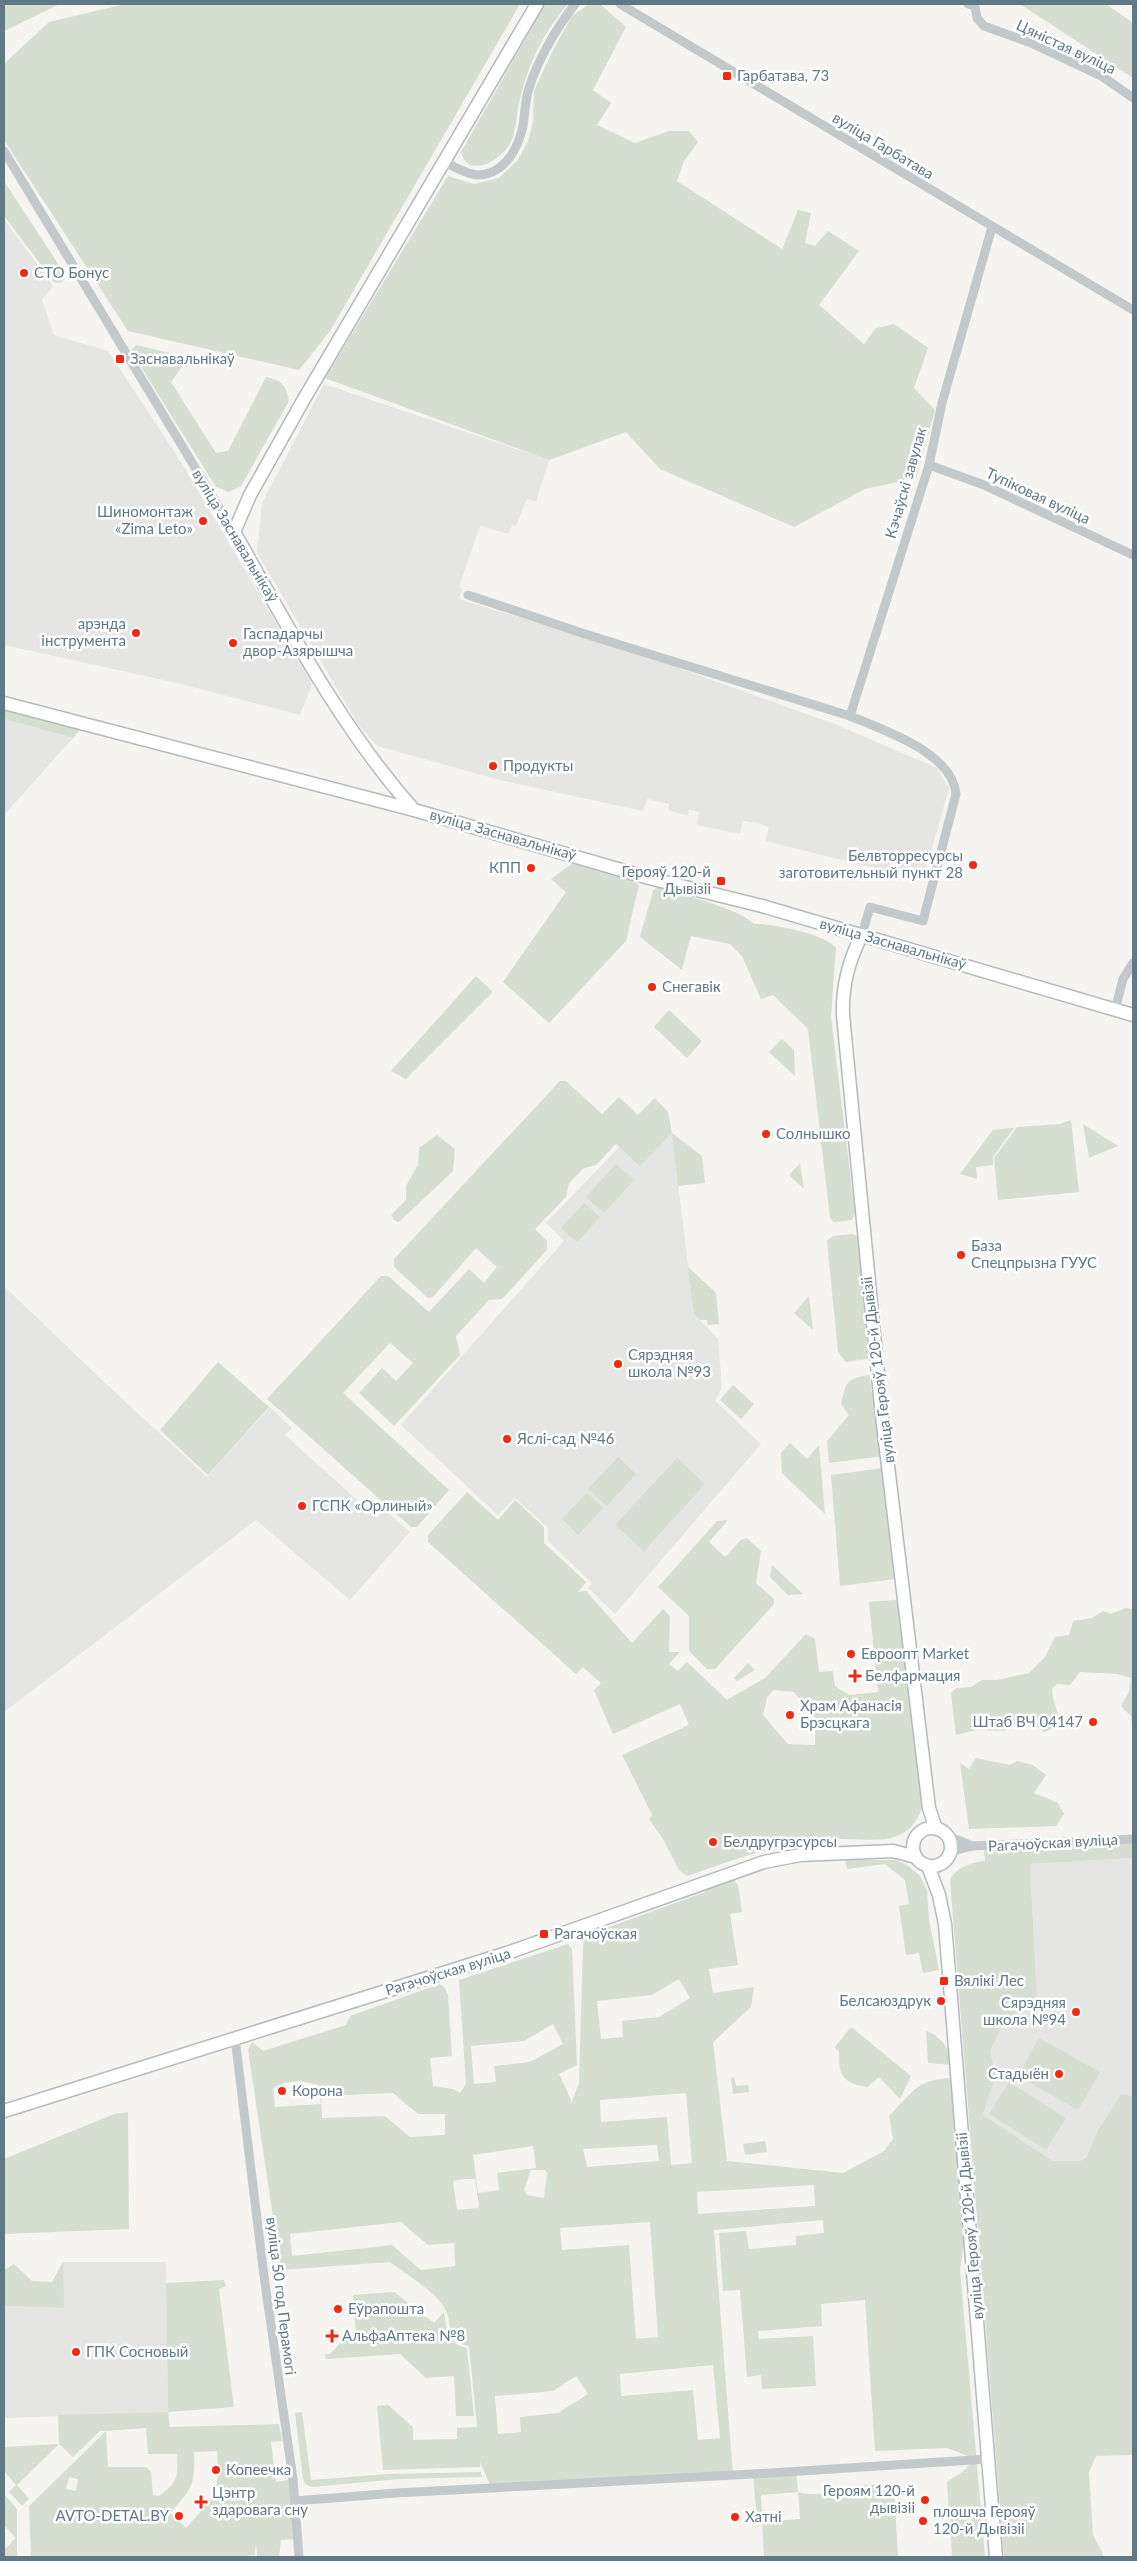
<svg xmlns="http://www.w3.org/2000/svg" width="1137" height="2561" font-family="Lato,sans-serif">
<style>
.built{fill:#e5e6e3}
.green{fill:#d6ddd1;fill-rule:evenodd}
.lines{fill:none;stroke-linecap:round;stroke-linejoin:round}
.secondary-casing{stroke:#b3babd;stroke-width:15}
.street{stroke:#c3c8ca;stroke-width:9}
.secondary{stroke:#fff;stroke-width:12}
.poi-dot{fill:#f42811;stroke:#fff;stroke-width:2}
.labels{text-anchor:middle;stroke-width:5;stroke-linejoin:round;paint-order:stroke}
.street-label{font-size:15px;fill:#607984;stroke:#fff}
.poi-label{font-size:15px;fill:#607984;stroke:#fff;text-anchor:start}
</style>
<rect width="100%" height="100%" fill="#f5f4f0"/>
<!-- built -->
<g class="built">
<path d="M4 219 53 286 42 300 54 335 108 351 181 462 312 684 300 715 177 683 4 645Z"/>
<path d="M324 384 549 460 536 502 527 499 516 526 512 525 509 534 480 526 459 587 462 589 459 599 654 659 837 725 937 768 949 788 923 880 765 841 769 827 757 823 743 821 740 834 697 825 699 812 689 810 688 816 668 810 669 804 647 799 643 811 500 780 377 746 358 724 257 553 262 503Z"/>
<path d="M4 719 73 738 4 815Z"/>
<path d="M651 1114 672 1133 694 1314 718 1339 722 1388 715 1401 761 1444 615 1614 588 1588 592 1583 548 1541V1528L515 1498 498 1515 401 1425 564 1241 546 1223Z"/>
<path d="M4 1286 104 1382 207 1477 270 1407 292 1428 285 1435 377 1518 385 1510 410 1532 350 1600 256 1520 4 1712Z"/>
<path d="M1133 1858V2096L1121 2094 1097 2132 1084 2162 1053 2161 983 2115 996 2075 990 2051 1001 2028 1037 1996 1030 1864Z"/>
<path d="M63 2262H166L168 2412 7 2418 4 2416V2306L63 2308Z"/>
</g>
<!-- green -->
<g class="green">
<path d="M4 4H60L4 31Z"/>
<path d="M125 4H520L330 331 299 370 128 331 4 140V64L49 22Z"/>
<path d="M545 4H568C544 32 528 63 520 99 516 113 517 131 510 144 500 161 468 179 461 152Z"/>
<path d="M589 4H600L626 27 593 90 611 103 597 125 635 143 669 131H689L698 142 684 161 677 181 782 249 798 210 811 213 805 243 815 246 828 231 859 251 819 305 864 344 876 328 894 324 928 348 914 388 935 410 916 478 865 489 794 527 660 469 626 432 549 460 325 378 448 176 474 184 499 178 518 160 528 141 533 121 534 91 553 50 572 16Z"/>
<path d="M1020 4H1106L1133 23V78Z"/>
<path d="M4 181 66 276 62 282 55 283 4 216Z"/>
<path d="M136 345 203 361 202 365 186 367 183 365 171 382 216 453 228 451 266 377C282 381 286 384 289 401L241 486 229 492 216 487 131 351Z"/>
<path d="M4 703 84 725 73 738 4 719Z"/>
<path d="M574 862 635 880 639 885 626 941 549 1023 503 982 566 892 551 879Z"/>
<path d="M657 887C678 893 741 909 754 924 771 923 826 934 836 948L831 1017 855 1214 852 1220 834 1222 830 1218 808 1029 773 995 761 999 742 956 730 944 691 936 682 970 640 937 653 891Z"/>
<path d="M476 976 493 992 406 1079 391 1071Z"/>
<path d="M669 1010 702 1041 687 1058 654 1027Z"/>
<path d="M782 1039 794 1050 795 1076 769 1052Z"/>
<path d="M560 1081H566L602 1114 619 1097 638 1115 655 1098 668 1112 672 1133 702 1156 705 1183 678 1186 672 1133 640 1166 616 1144 596 1165 584 1168 569 1183 566 1197 535 1229 547 1241V1250L502 1299 489 1300 456 1336 460 1355 394 1426 359 1393 382 1368 396 1381 413 1363 390 1343 343 1393 449 1490 417 1527H411L267 1399 381 1276H388L429 1312 469 1269 484 1283 497 1267 476 1248 433 1297 428 1298 394 1267V1259Z"/>
<path d="M1071 1120 1079 1192 998 1200 994 1158 1017 1127 1060 1124Z"/>
<path d="M1083 1124 1118 1146 1089 1158Z"/>
<path d="M1009 1128H1014L993 1157V1165L976 1167 977 1179 960 1174 993 1130Z"/>
<path d="M437 1135 455 1149 453 1171 399 1222 394 1220 391 1215 406 1200V1186L418 1165 419 1148Z"/>
<path d="M800 1163 804 1189 789 1175Z"/>
<path d="M616 1164 634 1180 604 1213 586 1197Z"/>
<path d="M584 1203 600 1217 577 1242 561 1228Z"/>
<path d="M853 1234 859 1238 873 1353 867 1359 846 1362 838 1352 827 1241 833 1236Z"/>
<path d="M688 1267 716 1293 719 1324 708 1325 707 1320H700L694 1314Z"/>
<path d="M809 1296 813 1330 794 1313Z"/>
<path d="M218 1362 269 1407 208 1475 160 1430Z"/>
<path d="M869 1375 883 1456 829 1463 827 1441 849 1415 841 1404C847 1382 845 1379 869 1375Z"/>
<path d="M733 1385 754 1404 741 1419 720 1400Z"/>
<path d="M790 1443 807 1459 819 1445 825 1514 782 1473 781 1453Z"/>
<path d="M618 1457 636 1474 607 1506 588 1489Z"/>
<path d="M677 1458 705 1484 644 1551 615 1525Z"/>
<path d="M883 1468 896 1579 840 1586 831 1475Z"/>
<path d="M467 1492 498 1520 515 1500 544 1527V1543L586 1582 578 1592 586 1591 632 1643 663 1609 670 1616 669 1652H680L669 1664 678 1671 687 1662 727 1700 765 1678 806 1634 815 1639 819 1672 833 1671 835 1686 849 1695 878 1692 869 1602 905 1599 922 1808C916 1824 908 1833 891 1838 878 1842 840 1838 823 1839 776 1844 731 1861 687 1876L679 1870 663 1839 649 1819 652 1815 622 1755 689 1725 680 1704 613 1734 594 1690 601 1683 583 1667 576 1674 428 1542V1535ZM774 1690 794 1692 815 1718V1745L788 1744 763 1715 767 1697Z"/>
<path d="M587 1493 603 1508 578 1535 562 1519Z"/>
<path d="M728 1520 709 1542 725 1557 741 1540 747 1538 761 1551 756 1583 774 1599V1604L715 1669H707L689 1651V1616L658 1587 717 1521Z"/>
<path d="M772 1565 803 1594 788 1595 770 1577Z"/>
<path d="M1126 1608 1133 1609V1731L1131 1716 1121 1706 1129 1692 1131 1678 1117 1674 1080 1672 1070 1685 1057 1684 1052 1689C1053 1704 1059 1714 1063 1728H1054L1044 1732 1026 1717 1004 1731 977 1730 956 1735 951 1693 957 1688 971 1687 982 1680H997L1029 1673 1045 1657 1055 1637 1069 1635 1073 1621 1092 1618 1103 1611 1110 1614Z"/>
<path d="M748 1663 755 1670 737 1681 734 1678Z"/>
<path d="M976 1758 1010 1765 1017 1761 1033 1765 1046 1775 1034 1793 1058 1803 1064 1814 1056 1826 969 1829 960 1763 969 1769Z"/>
<path d="M1133 1839V1858L1030 1864 1037 1996 1001 2028 990 2051 996 2075 983 2115 1053 2161H1080L1086 2158 1097 2132 1121 2094 1133 2096V2455L1096 2456 1089 2472 1093 2535 1102 2552 1103 2557H1004L950 1880C956 1867 973 1862 985 1861L984 1847Z"/>
<path d="M845 1860H895L907 1865 920 1876 927 1890 929 1920 939 1970 923 1973 919 1953 906 1955 899 1906 909 1904 905 1880 885 1864 847 1869Z"/>
<path d="M733 1878 738 1885 742 1912 730 1914 738 1965 709 1969 713 1993 754 1987 751 2007 713 2042 727 2161 843 2173 884 2151 893 2139 889 2116C912 2093 916 2080 950 2078L966 2229 960 2269 985 2557H952L947 2482 962 2472 976 2459 947 2448 875 2451 865 2300 821 2304 822 2326 758 2331 759 2339 813 2336 816 2386 762 2389 761 2375 747 2377 740 2290 723 2291 719 2233 746 2231 749 2249 796 2245V2236L824 2233 823 2220 714 2230 733 2475 491 2487 480 2462V2467L383 2470 377 2406 388 2405 413 2427V2440L457 2439V2428L477 2427 469 2346C442 2341 455 2324 444 2307 434 2291 406 2274 390 2262L281 2270 248 2050 252 2042 263 2051 346 2025 350 2016 440 1984 445 1988 448 1995 452 2056 430 2058 433 2086 453 2089 460 2093 466 2084 459 1980 568 1944 572 1949 577 2065 559 2074 571 2100 570 2106 579 2083 583 1946 584 1940 590 1934 705 1892 704 1888ZM679 1979 690 1998 659 2017 622 2021 623 2037 601 2039 597 2001 652 1995ZM553 2024 563 2044 530 2062 494 2066 496 2082 474 2084 471 2046 524 2041ZM299 2081 319 2085 321 2104 275 2107 273 2088 284 2083ZM393 2093 418 2114H445V2135L410 2137 385 2116 322 2118 321 2096ZM686 2093 692 2163 671 2165 667 2117 601 2122 600 2100ZM657 2145 659 2161 587 2167 583 2149ZM533 2146 536 2168 497 2173 499 2190 478 2193 473 2155ZM531 2170H545L547 2173 544 2198 527 2195 524 2190ZM465 2179H475L479 2205 478 2208 457 2210 453 2181ZM814 2185 815 2206 698 2214 697 2192ZM401 2222 428 2245 454 2243 455 2266 421 2270 392 2245 292 2256 290 2234ZM650 2222 658 2337 636 2339 629 2245 562 2250 560 2228ZM713 2365 720 2438 698 2440 693 2390 621 2396 620 2374ZM576 2376 588 2394 558 2413 520 2417 521 2432 498 2434 495 2396 553 2391Z"/>
<path d="M851 2027 911 2076 900 2099 879 2077 867 2087C844 2083 838 2076 839 2052L835 2047Z"/>
<path d="M926 2031C943 2037 949 2049 953 2065L928 2063Z"/>
<path d="M1039 2038 1100 2072 1078 2110 1018 2076Z"/>
<path d="M734 2077 736 2086 748 2085 749 2092 733 2094 731 2078Z"/>
<path d="M1009 2082 1066 2118 1046 2150 989 2114Z"/>
<path d="M128 2112 129 2229 4 2234V2159L114 2114Z"/>
<path d="M765 2141 767 2152 745 2155 743 2144Z"/>
<path d="M63 2262 64 2308 4 2306V2270L14 2264 32 2281 52 2282Z"/>
<path d="M224 2280 226 2286 219 2289 234 2407 168 2412 170 2427 279 2424 282 2441 271 2442 276 2482 293 2479 298 2539 281 2540 279 2557H257L256 2542 255 2555 246 2556 31 2557 29 2506 106 2431H100L73 2457 59 2444 17 2485 29 2499 22 2506 9 2492 16 2485 4 2471V2447L59 2444 58 2415 168 2412 166 2283ZM146 2428 148 2454H177C178 2477 178 2482 159 2496L153 2495 151 2472 146 2467H108L106 2431ZM217 2451C220 2495 215 2496 186 2528L170 2513C192 2488 195 2487 194 2452ZM69 2477 78 2479 76 2491 66 2489Z"/>
<path d="M394 2292 434 2323 444 2312C447 2329 448 2345 467 2348L474 2416H456L454 2376 426 2378 400 2354 326 2359 325 2354H330L347 2336 356 2335 353 2295Z"/>
<path d="M302 2412 311 2480 388 2474 481 2472 482 2477 399 2479 312 2487 305 2484 303 2478 295 2413Z"/>
<path d="M796 2470 798 2492C817 2498 831 2490 849 2487 864 2484 879 2485 894 2485L898 2557H764L762 2522 800 2519 798 2492 761 2495 762 2512H756L753 2474Z"/>
<path d="M4 2494 17 2509V2557H4V2550L16 2538 4 2525Z"/>
</g>
<g class="lines">
<defs>
<g id="secondary">
<path d="M4 703 414 810 649 878 762 906 1133 1015"/>
<path d="M414 810C340 727 289 628 234 532L250 495 304 399 537 4"/>
<path d="M862 935C849 959 842 988 843 1015L882 1416 929 1808 936 1829"/>
<circle cx="932" cy="1847" r="19"/>
<path d="M928 1866 939 1895 945 1924 996 2557"/>
<path d="M4 2111 507 1953 764 1862 800 1855 893 1851 916 1857"/>
</g>
</defs>
<!-- secondary casing -->
<use href="#secondary" class="secondary-casing"/>
<!-- street -->
<g class="street">
<path d="M620 4 1133 310"/>
<path d="M968 4 975 6 977 18 984 26 1031 43 1103 77 1133 98"/>
<path d="M4 151 234 532"/>
<path d="M445 162C454 167 467 174 477 175 504 175 518 149 523 126 525 113 525 100 529 88 539 57 556 29 575 4"/>
<path d="M929 465 984 485 1133 555"/>
<path d="M468 595 585 634 850 716C883 730 952 752 956 794L923 921 870 907 862 935"/>
<path d="M850 716 929 465 942 403 992 227"/>
<path d="M1115 1010 1123 979 1133 963"/>
<path d="M948 1836 972 1846"/>
<path d="M950 1852 972 1846 1133 1839"/>
<path d="M235 2038 264 2276 293 2479 299 2557"/>
<path d="M295 2501 396 2493 753 2474 988 2459"/>
</g>
<!-- secondary -->
<use href="#secondary" class="secondary"/>
</g>
<!-- markers -->
<g class="poi-dot">
<rect x="722" y="71" width="10" height="10" rx="2.5"/>
<circle cx="24" cy="273" r="5"/>
<rect x="115" y="354" width="10" height="10" rx="2.5"/>
<circle cx="203" cy="521" r="5"/>
<circle cx="136" cy="633" r="5"/>
<circle cx="233" cy="643" r="5"/>
<circle cx="493" cy="766" r="5"/>
<circle cx="973" cy="865" r="5"/>
<circle cx="531" cy="868" r="5"/>
<rect x="716" y="876" width="10" height="10" rx="2.5"/>
<circle cx="652" cy="987" r="5"/>
<circle cx="766" cy="1134" r="5"/>
<circle cx="961" cy="1255" r="5"/>
<circle cx="618" cy="1364" r="5"/>
<circle cx="507" cy="1439" r="5"/>
<circle cx="302" cy="1506" r="5"/>
<circle cx="851" cy="1654" r="5"/>
<path d="M852.5 1668.5h5v5h5v5h-5v5h-5v-5h-5v-5h5z"/>
<circle cx="790" cy="1715" r="5"/>
<circle cx="1093" cy="1722" r="5"/>
<circle cx="713" cy="1842" r="5"/>
<rect x="539" y="1929" width="10" height="10" rx="2.5"/>
<rect x="939" y="1976" width="10" height="10" rx="2.5"/>
<circle cx="941" cy="2001" r="5"/>
<circle cx="1076" cy="2012" r="5"/>
<circle cx="1059" cy="2074" r="5"/>
<circle cx="282" cy="2091" r="5"/>
<circle cx="338" cy="2309" r="5"/>
<path d="M329.5 2328.5h5v5h5v5h-5v5h-5v-5h-5v-5h5z"/>
<circle cx="76" cy="2352" r="5"/>
<circle cx="216" cy="2470" r="5"/>
<circle cx="925" cy="2500" r="5"/>
<path d="M198.5 2494.5h5v5h5v5h-5v5h-5v-5h-5v-5h5z"/>
<circle cx="179" cy="2516" r="5"/>
<circle cx="735" cy="2517" r="5"/>
<circle cx="923" cy="2521" r="5"/>
</g>
<g class="labels">
<!-- street labels -->
<g class="street-label">
<text transform="translate(1066 47) rotate(25)" y="5">Цяністая вуліца</text>
<text transform="translate(883 146) rotate(31)" y="5">вуліца Гарбатава</text>
<text transform="translate(906 483) rotate(-74)" y="5">Кэчаўскі завулак</text>
<text transform="translate(1038 496) rotate(25)" y="5">Тупіковая вуліца</text>
<text transform="translate(235 536) rotate(59)" y="5">вуліца Заснавальнікаў</text>
<text transform="translate(503 835) rotate(16)" y="5">вуліца Заснавальнікаў</text>
<text transform="translate(893 944) rotate(16)" y="5">вуліца Заснавальнікаў</text>
<text transform="translate(878 1370) rotate(-97)" y="5">вуліца Герояў 120-й Дывізіі</text>
<text transform="translate(1053 1843) rotate(-3)" y="5">Рагачоўская вуліца</text>
<text transform="translate(448 1972) rotate(-17)" y="5">Рагачоўская вуліца</text>
<text transform="translate(970 2226) rotate(-95)" y="5">вуліца Герояў 120-й Дывізіі</text>
<text transform="translate(281 2296) rotate(83)" y="5">вуліца 50 год Перамогі</text>
</g>
<!-- poi labels -->
<g class="poi-label">
<text x="737" y="81">Гарбатава, 73</text>
<text x="34" y="278">СТО Бонус</text>
<text x="130" y="364">Заснавальнікаў</text>
<text x="193" y="517" text-anchor="end">Шиномонтаж<tspan x="193" dy="17">«Zima Leto»</tspan></text>
<text x="126" y="629" text-anchor="end">арэнда<tspan x="126" dy="17">інструмента</tspan></text>
<text x="243" y="639">Гаспадарчы<tspan x="243" dy="17">двор-Азярышча</tspan></text>
<text x="503" y="771">Продукты</text>
<text x="963" y="861" text-anchor="end">Белвторресурсы<tspan x="963" dy="17">заготовительный пункт 28</tspan></text>
<text x="521" y="873" text-anchor="end">КПП</text>
<text x="711" y="877" text-anchor="end">Герояў 120-й<tspan x="711" dy="17">Дывізіі</tspan></text>
<text x="662" y="992">Снегавік</text>
<text x="776" y="1139">Солнышко</text>
<text x="971" y="1251">База<tspan x="971" dy="17">Спецпрызна ГУУС</tspan></text>
<text x="628" y="1360">Сярэдняя<tspan x="628" dy="17">школа №93</tspan></text>
<text x="517" y="1444">Яслі-сад №46</text>
<text x="312" y="1511">ГСПК «Орлиный»</text>
<text x="861" y="1659">Евроопт Market</text>
<text x="865" y="1681">Белфармация</text>
<text x="800" y="1711">Храм Афанасія<tspan x="800" dy="17">Брэсцкага</tspan></text>
<text x="1083" y="1727" text-anchor="end">Штаб ВЧ 04147</text>
<text x="723" y="1847">Белдругрэсурсы</text>
<text x="554" y="1939">Рагачоўская</text>
<text x="954" y="1986">Вялікі Лес</text>
<text x="931" y="2006" text-anchor="end">Белсаюздрук</text>
<text x="1066" y="2008" text-anchor="end">Сярэдняя<tspan x="1066" dy="17">школа №94</tspan></text>
<text x="1049" y="2079" text-anchor="end">Стадыён</text>
<text x="292" y="2096">Корона</text>
<text x="348" y="2314">Еўрапошта</text>
<text x="342" y="2341">АльфаАптека №8</text>
<text x="86" y="2357">ГПК Сосновый</text>
<text x="226" y="2475">Копеечка</text>
<text x="915" y="2496" text-anchor="end">Героям 120-й<tspan x="915" dy="17">дывізіі</tspan></text>
<text x="212" y="2498">Цэнтр<tspan x="212" dy="17">здаровага сну</tspan></text>
<text x="933" y="2517">плошча Герояў<tspan x="933" dy="17">120-й Дывізіі</tspan></text>
<text x="169" y="2521" text-anchor="end">AVTO-DETAL.BY</text>
<text x="745" y="2522">Хатні</text>
</g>
</g>
<!-- border -->
<rect width="1137" height="2561" fill="none" stroke="#607984" stroke-width="10"/>
</svg>
